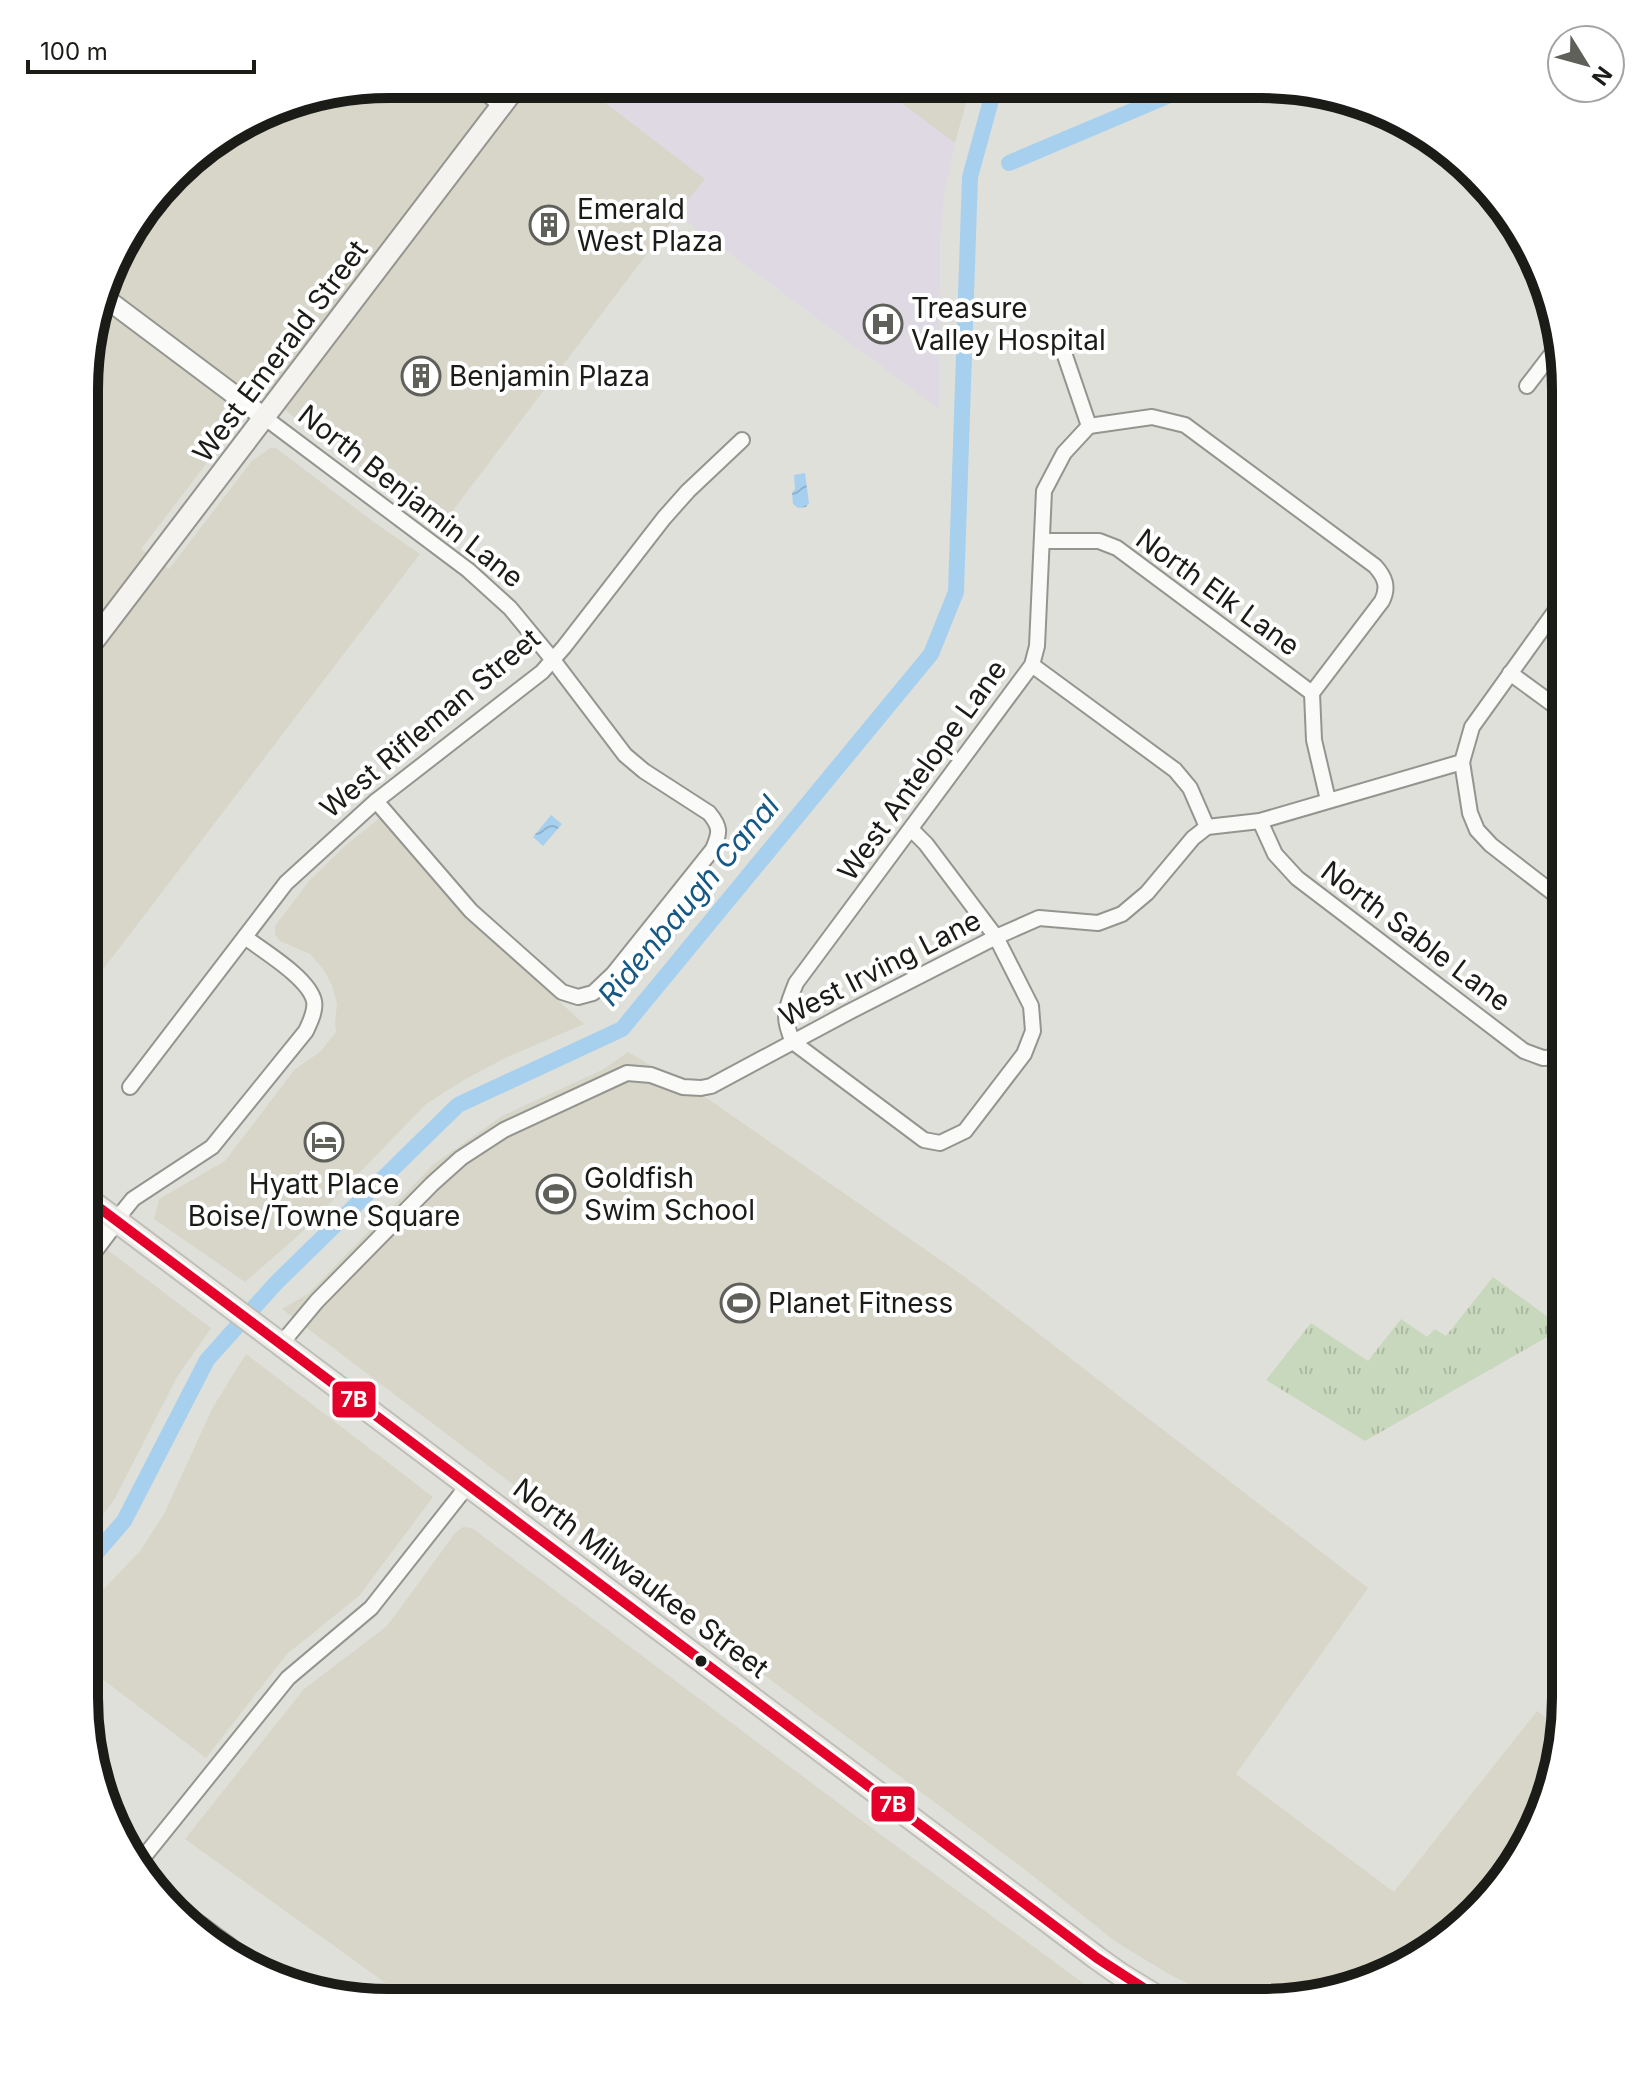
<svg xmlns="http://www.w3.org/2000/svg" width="1650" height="2087" font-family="Inter,sans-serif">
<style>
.built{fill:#d7d6c9}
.medical{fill:#ded9e2}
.grass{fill:url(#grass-tufts)}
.water{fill:url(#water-waves)}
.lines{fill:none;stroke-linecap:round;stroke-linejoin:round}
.stream{stroke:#a7d0ef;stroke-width:5}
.canal{stroke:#a7d0ef;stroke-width:16}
.minor-casing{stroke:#959590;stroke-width:18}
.tertiary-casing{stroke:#959590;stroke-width:22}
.secondary-casing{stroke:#959590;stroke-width:24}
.primary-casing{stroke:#bebeba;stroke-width:26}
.minor{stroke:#fafaf9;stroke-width:14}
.tertiary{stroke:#fafaf9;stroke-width:18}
.secondary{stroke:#f4f3ef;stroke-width:20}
.primary{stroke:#eeebe5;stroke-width:22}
.bus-1-casing{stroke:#fff;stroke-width:16}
.bus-1{stroke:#e4002b;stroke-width:10}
.bus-dot{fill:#1b1b17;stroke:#fff;stroke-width:3}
.labels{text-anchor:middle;stroke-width:8;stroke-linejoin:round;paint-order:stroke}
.poi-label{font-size:28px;fill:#1b1b17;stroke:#fff;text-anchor:start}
.street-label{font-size:28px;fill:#1b1b17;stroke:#fff}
.water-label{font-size:30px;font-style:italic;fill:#155884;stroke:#fff}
.rim{fill:none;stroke:#1b1b17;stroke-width:10}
.line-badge{stroke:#fff;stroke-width:3}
.badge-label{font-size:22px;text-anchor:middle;font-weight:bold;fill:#fff}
</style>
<defs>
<pattern id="grass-tufts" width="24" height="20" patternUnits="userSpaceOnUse" patternTransform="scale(2)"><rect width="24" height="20" fill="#c8d8bc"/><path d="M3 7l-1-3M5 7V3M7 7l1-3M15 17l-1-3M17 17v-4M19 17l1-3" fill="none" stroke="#abb9a1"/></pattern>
<pattern id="water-waves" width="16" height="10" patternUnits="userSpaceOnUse" patternTransform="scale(2)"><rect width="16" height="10" fill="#a7d0ef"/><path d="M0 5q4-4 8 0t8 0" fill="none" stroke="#8fb2cc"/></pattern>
</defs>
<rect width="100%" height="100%" fill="#e0e0da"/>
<!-- built -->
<g class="built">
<path d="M389 84 582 85 705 179 677 214 439 529 411 505 261 392 141 549 169 569 252 461 270 448H276L375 523 420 554 85 993 87 349 125 237 188 159 290 100Z"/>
<path d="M877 85 971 86 955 143Z"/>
<path d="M385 814 463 915 584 1024 505 1058 462 1081 426 1104 300 1234 245 1282 154 1219 159 1199 225 1161 295 1069 320 1052 336 1032 335 1022 337 1004 332 985 323 969 310 954 280 941 275 934V926L310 880 346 845Z"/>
<path d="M628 1052 708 1099 965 1277 1368 1588 1236 1774 1394 1892 1537 1711 1563 1731 1550 1796 1515 1867 1413 1962 1281 2002H1224L1167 1973 1116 1942 1028 1872 744 1660 282 1309 309 1293 434 1164 502 1116 602 1070Z"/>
<path d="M85 1233 211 1328 177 1377 114 1500 84 1539Z"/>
<path d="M246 1354 433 1497 359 1596 287 1654 206 1758 84 1665V1610L140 1551 164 1514 213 1407Z"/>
<path d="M463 1527 472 1528 869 1826 1109 2002H412L185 1839 304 1689 387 1626 456 1532Z"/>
</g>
<!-- medical -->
<path class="medical" d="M582 85H877L955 143 945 189 940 239 939 409 677 214 705 179Z"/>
<!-- grass -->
<path class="grass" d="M1493 1277 1563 1328 1365 1441 1266 1380 1311 1323 1368 1361 1401 1319 1427 1337 1435 1329 1446 1336Z"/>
<!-- water -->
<g class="water">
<path d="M805 473 809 503 806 507 798 508 793 504 792 493 795 489 794 475Z"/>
<path d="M551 815 562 824 543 846 533 837Z"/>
</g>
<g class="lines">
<!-- stream -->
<path class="stream" d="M763 2002 775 1990"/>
<!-- canal -->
<g class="canal">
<path d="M1009 163 1170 95 1181 86"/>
<path d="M84 1567 124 1521 207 1360 276 1283 458 1105 622 1029 931 654 956 592 970 177 995 86"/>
</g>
<defs>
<g id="minor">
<path d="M1061 344 1089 426"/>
<path d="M1527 386 1560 343"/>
<path d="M264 417 468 570 510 608 553 660 625 755 644 771 709 813C721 827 720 833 713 849L613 974 593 993 578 997 562 992 471 911 376 801"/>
<path d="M1089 426 1152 417 1185 425 1375 566C1385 577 1389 587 1382 601L1312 693 1314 740 1328 800"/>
<path d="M1042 541H1099L1117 548 1312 693"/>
<path d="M1032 665 1175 770 1190 788 1207 827"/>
<path d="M1510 673 1566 714"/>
<path d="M1462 762 1470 813 1477 830 1491 845 1566 903"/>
<path d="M1260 821 1275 854 1297 878 1524 1051 1543 1058 1566 1057"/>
<path d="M911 829 926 844 996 937 1031 1006 1033 1031 1024 1054 965 1131 940 1143 924 1140 793 1042C781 1015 786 1009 796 983L1032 665 1037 646 1044 491 1064 453 1089 426"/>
<path d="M130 1087 286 883 376 801 542 672 564 647 664 518 688 491 742 440"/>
<path d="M116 1220 133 1199 212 1147 306 1031C310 1022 316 1011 314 1001 309 978 263 951 245 937"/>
<path d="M281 1344 317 1301 432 1184 461 1158 504 1130 627 1073 651 1075 683 1087 701 1088 711 1086 847 1013 996 937 1039 918 1098 923 1122 914 1147 893 1193 838 1207 827 1260 821 1462 762 1472 727 1566 596"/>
<path d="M138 1864 288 1678 371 1608 468 1485"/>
<path d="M179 1908 275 1979"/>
</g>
<g id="tertiary">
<path d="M477 84 503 104"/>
<path d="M104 297 264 417"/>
<path d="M85 1261 116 1220"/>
</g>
<path id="secondary" d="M86 651 518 84"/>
<path id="primary" d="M85 1197 1097 1958 1121 1975 1165 2002"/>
</defs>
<!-- minor casing -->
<use href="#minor" class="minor-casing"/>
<!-- tertiary casing -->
<use href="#tertiary" class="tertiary-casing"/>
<!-- secondary casing -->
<use href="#secondary" class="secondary-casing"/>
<!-- primary casing -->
<use href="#primary" class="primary-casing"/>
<!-- minor -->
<use href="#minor" class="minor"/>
<!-- tertiary -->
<use href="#tertiary" class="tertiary"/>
<!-- secondary -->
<use href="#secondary" class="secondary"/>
<!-- primary -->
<use href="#primary" class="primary"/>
<defs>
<path id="bus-1" d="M85 1197 1097 1958 1165 2002"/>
</defs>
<!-- bus-1 casing -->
<use href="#bus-1" class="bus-1-casing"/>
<!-- bus-1 -->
<use href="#bus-1" class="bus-1"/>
</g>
<!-- icons -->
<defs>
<symbol id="building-ring" viewBox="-11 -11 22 22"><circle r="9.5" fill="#fff" stroke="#60605b" stroke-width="1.5"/><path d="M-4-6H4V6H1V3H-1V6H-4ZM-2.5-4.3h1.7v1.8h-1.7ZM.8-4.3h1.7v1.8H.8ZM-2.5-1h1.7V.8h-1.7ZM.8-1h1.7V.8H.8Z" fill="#60605b"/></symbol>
<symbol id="hospital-ring" viewBox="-11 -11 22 22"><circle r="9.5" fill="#fff" stroke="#60605b" stroke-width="1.5"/><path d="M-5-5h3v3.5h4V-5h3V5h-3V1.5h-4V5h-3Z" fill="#60605b"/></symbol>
<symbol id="hotel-ring" viewBox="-11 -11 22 22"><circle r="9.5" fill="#fff" stroke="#60605b" stroke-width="1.5"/><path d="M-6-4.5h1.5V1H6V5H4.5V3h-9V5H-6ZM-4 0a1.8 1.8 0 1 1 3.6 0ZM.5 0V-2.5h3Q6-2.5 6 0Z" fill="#60605b"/></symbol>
<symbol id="stadium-ring" viewBox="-11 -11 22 22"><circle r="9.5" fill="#fff" stroke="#60605b" stroke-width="1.5"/><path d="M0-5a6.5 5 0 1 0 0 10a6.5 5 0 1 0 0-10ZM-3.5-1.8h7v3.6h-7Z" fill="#60605b"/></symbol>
</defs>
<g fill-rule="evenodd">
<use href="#building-ring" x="527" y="203" width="44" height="44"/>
<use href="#hospital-ring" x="861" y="302" width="44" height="44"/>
<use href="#building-ring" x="399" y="354" width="44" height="44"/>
<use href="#hotel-ring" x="302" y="1120" width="44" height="44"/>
<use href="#stadium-ring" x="534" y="1172" width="44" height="44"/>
<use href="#stadium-ring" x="718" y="1281" width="44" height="44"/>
</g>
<!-- markers -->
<circle class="bus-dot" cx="701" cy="1661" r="7"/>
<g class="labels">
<!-- poi labels -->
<g class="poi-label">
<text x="577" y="219">Emerald<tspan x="577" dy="32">West Plaza</tspan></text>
<text x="911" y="318">Treasure<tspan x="911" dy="32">Valley Hospital</tspan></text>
<text x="449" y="386">Benjamin Plaza</text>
<text x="584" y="1188">Goldfish<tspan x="584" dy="32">Swim School</tspan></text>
<text x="324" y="1194" text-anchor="middle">Hyatt Place<tspan x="324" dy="32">Boise/Towne Square</tspan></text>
<text x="768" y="1313">Planet Fitness</text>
</g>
<!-- street labels -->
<g class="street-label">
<text transform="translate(280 351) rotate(-53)" y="10">West Emerald Street</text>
<text transform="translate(411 496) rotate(38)" y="10">North Benjamin Lane</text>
<text transform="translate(1218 592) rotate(36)" y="10">North Elk Lane</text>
<text transform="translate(430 723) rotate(-40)" y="10">West Rifleman Street</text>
<text transform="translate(922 770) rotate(-54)" y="10">West Antelope Lane</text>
<text transform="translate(1416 936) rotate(37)" y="10">North Sable Lane</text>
<text transform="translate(880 968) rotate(-27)" y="10">West Irving Lane</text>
<text transform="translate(641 1578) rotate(37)" y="10">North Milwaukee Street</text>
</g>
<!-- water labels -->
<g class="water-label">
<text transform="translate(689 901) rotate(-50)" y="10">Ridenbaugh Canal</text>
</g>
</g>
<!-- crop -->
<path d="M0 0H1650V2087H0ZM389 98H1261A291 291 0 0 1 1552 389V1698A291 291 0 0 1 1261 1989H389A291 291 0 0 1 98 1698V389A291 291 0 0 1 389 98Z" fill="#fff" fill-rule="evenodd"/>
<path class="rim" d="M389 98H1261A291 291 0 0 1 1552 389V1698A291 291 0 0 1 1261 1989H389A291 291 0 0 1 98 1698V389A291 291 0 0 1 389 98Z"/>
<g class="line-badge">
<rect x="331" y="1380" width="46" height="39" rx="8" fill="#e4002b"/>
<rect x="870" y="1785" width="46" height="38" rx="8" fill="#e4002b"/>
</g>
<g class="badge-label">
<text x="354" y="1407">7B</text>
<text x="893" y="1812">7B</text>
</g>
<!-- north arrow -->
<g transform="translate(1586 64) rotate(127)"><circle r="38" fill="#ffffff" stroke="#a4a4a2" stroke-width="2"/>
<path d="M0-6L14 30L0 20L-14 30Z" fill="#60605b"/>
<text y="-12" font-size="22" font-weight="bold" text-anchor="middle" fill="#1b1b17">N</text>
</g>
<!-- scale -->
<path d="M28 60v12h226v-12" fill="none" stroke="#1b1b17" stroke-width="4"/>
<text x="40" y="60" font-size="24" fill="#1b1b17" stroke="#ffffff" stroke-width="6" paint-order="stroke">100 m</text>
</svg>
